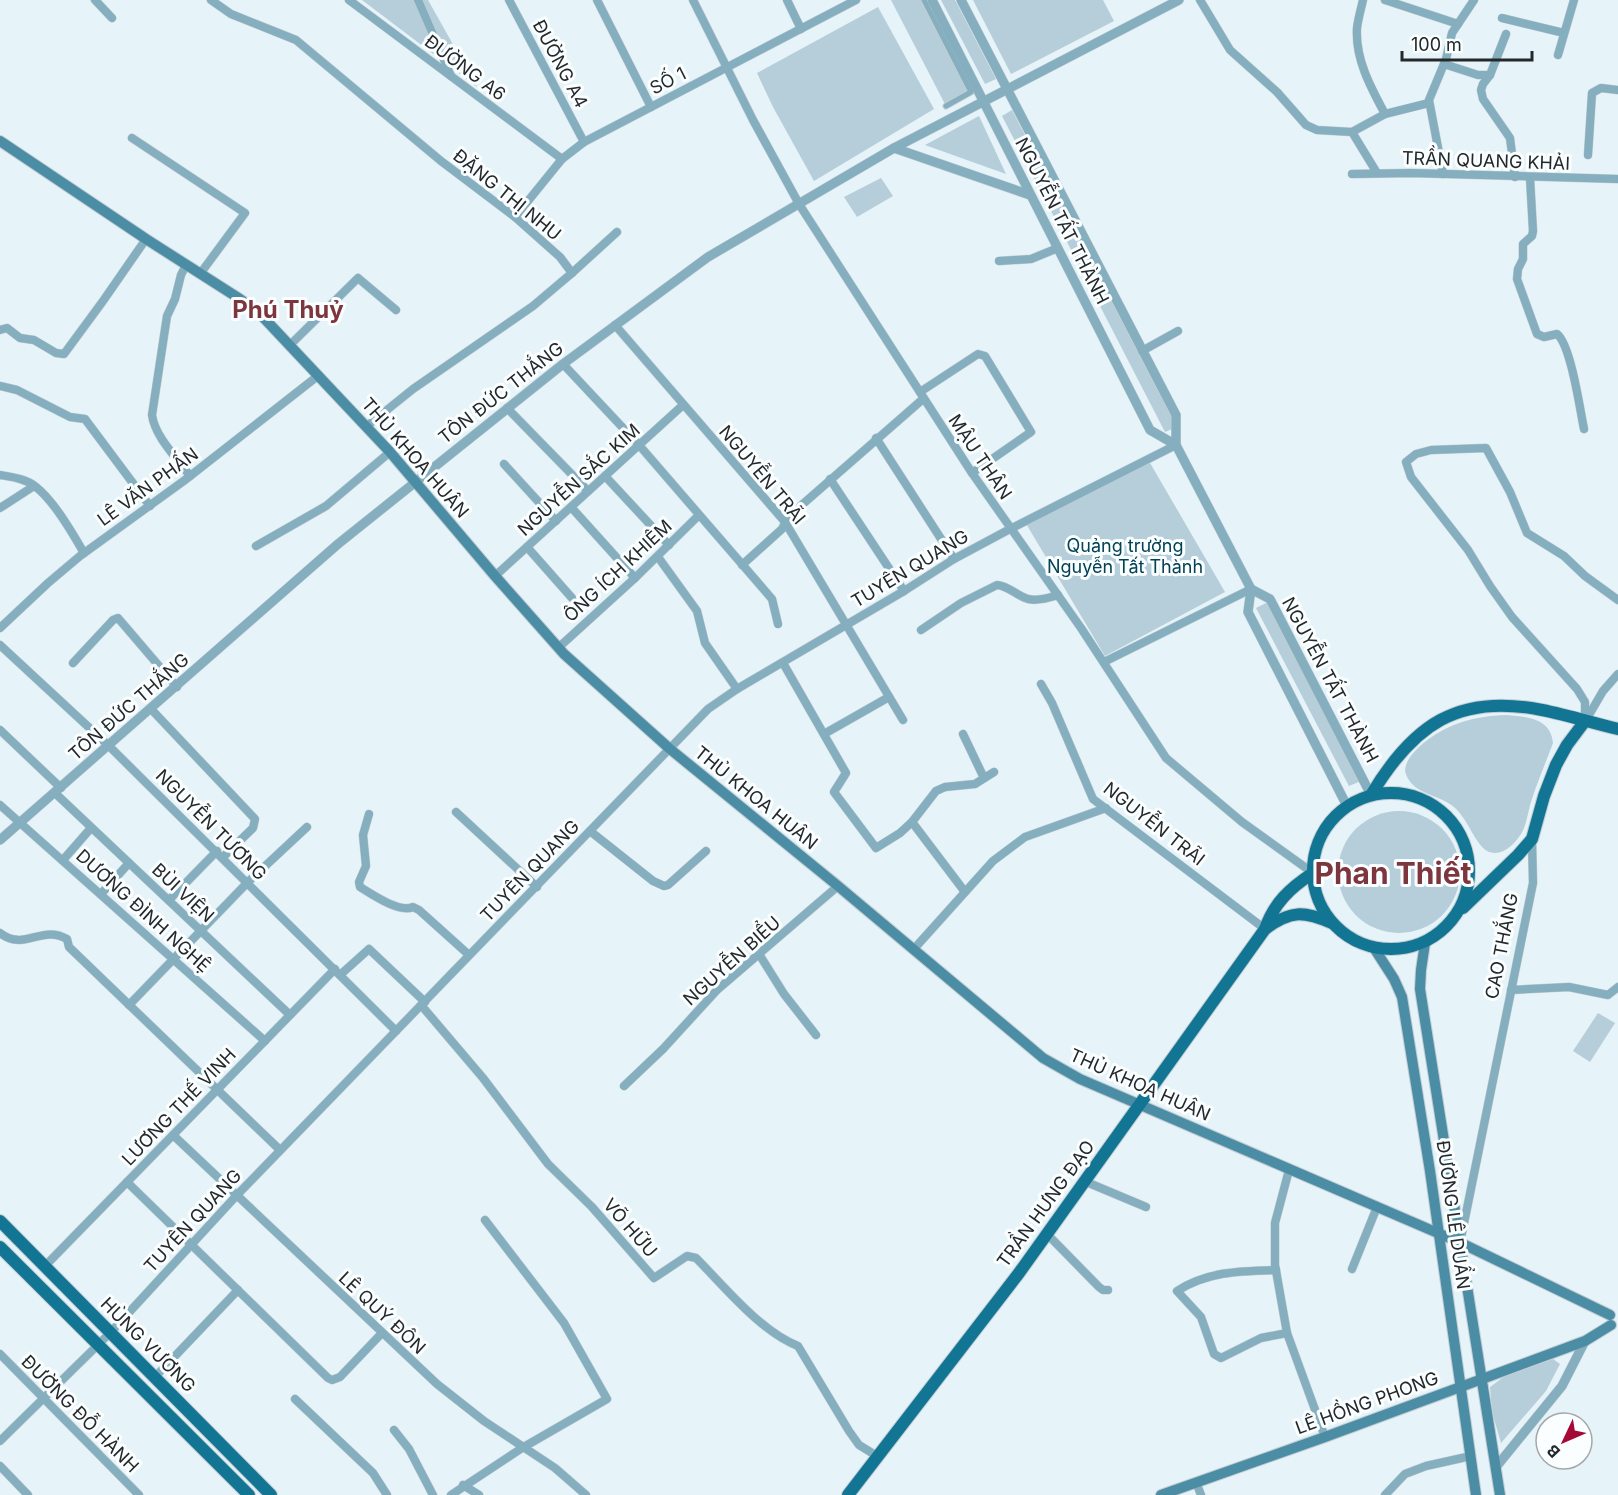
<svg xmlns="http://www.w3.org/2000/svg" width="1618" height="1495" font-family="Inter,sans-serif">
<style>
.green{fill:#b5ceda}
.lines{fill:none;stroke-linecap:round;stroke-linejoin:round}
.pedestrian-casing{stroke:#c3ced3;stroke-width:7}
.minor-casing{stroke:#c3ced3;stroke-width:9}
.tertiary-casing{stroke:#c3ced3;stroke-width:10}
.secondary-casing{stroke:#c3ced3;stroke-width:12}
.primary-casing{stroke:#c3ced3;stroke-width:14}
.pedestrian{stroke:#85aebf;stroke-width:5}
.minor{stroke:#85aebf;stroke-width:8}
.tertiary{stroke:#85aebf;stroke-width:9}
.secondary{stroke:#4c8da6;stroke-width:10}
.primary{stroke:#117593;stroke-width:12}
.labels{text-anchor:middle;stroke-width:6;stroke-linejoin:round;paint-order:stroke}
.street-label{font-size:18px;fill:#24282a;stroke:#fbfeff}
.park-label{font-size:18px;fill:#034255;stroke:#fbfeff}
.district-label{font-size:24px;font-weight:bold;fill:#7e363e;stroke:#fbfeff}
.town-label{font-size:30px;font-weight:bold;fill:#7e363e;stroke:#fbfeff}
</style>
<rect width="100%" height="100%" fill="#e6f3f8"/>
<!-- green -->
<g class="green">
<path d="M362 0H428L477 87Z"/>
<path d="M891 0H924L971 92 946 106Z"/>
<path d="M941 0H955L996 79 985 84Z"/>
<path d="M973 0H1103L1114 21 1011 74Z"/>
<path d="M878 7 934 109 814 181 773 107 757 73Z"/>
<path d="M1012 110 1177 427 1165 432 1002 116Z"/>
<path d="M979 116 1006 174 925 145Z"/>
<path d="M881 178 893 196 857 217 844 197Z"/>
<path d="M1146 456 1225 592 1105 656 1025 522Z"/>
<path d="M1270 601 1361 781 1349 786 1256 608Z"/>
<path d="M1507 715C1527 717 1551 718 1553 743 1546 762 1538 780 1532 799 1528 810 1527 825 1521 834 1514 845 1501 858 1487 851 1475 844 1468 819 1454 807 1437 793 1411 795 1405 771 1406 760 1412 754 1419 747 1445 724 1473 716 1507 715Z"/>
<circle cx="1399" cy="872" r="61"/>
<path d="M1598 1013 1615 1023 1590 1062 1573 1051Z"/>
<path d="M1553 1359 1560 1364 1546 1391 1501 1443 1492 1412 1490 1387 1505 1376Z"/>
</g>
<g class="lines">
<defs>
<path id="pedestrian" d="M924 0 971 92 946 106"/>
<g id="minor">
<path d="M95 0 112 18"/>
<path d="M211 0 231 14 296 40 441 161 515 217 560 257 572 273 533 306 413 389 367 426"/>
<path d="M349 0 562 159"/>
<path d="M418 0 451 76"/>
<path d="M509 0 584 142"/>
<path d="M597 0 651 107"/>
<path d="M693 0 753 120 799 204 972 473 1081 628 1166 758 1242 822 1313 873"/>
<path d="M787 0 801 29"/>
<path d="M1200 0 1230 50 1277 92 1306 125 1317 130 1352 132 1377 173"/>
<path d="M1363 0C1361 9 1358 19 1357 28 1355 59 1371 88 1385 114"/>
<path d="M1385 0 1458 24"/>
<path d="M1502 18 1564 33"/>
<path d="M1506 34 1490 75 1483 84 1481 90 1483 99 1510 138 1515 177"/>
<path d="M1558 55 1574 0"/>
<path d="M1444 64 1478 75H1490"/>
<path d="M1352 132 1385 114 1429 103"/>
<path d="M132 138 245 213 200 274"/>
<path d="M1588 155 1592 93 1601 88 1618 90"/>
<path d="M1352 174 1411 173 1618 179"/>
<path d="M1443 174 1429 100 1446 59 1452 33 1474 0"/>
<path d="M1530 178 1533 231 1532 236 1523 244V259L1518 269 1517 279 1537 334 1544 337 1557 334C1571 345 1580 410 1584 429"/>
<path d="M515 217 562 159 584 142 856 0"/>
<path d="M999 261 1031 259 1058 248"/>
<path d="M186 265 181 275 175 299 167 316 152 415C155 437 177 458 190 476"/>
<path d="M572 273 617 232"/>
<path d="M615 325 785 522 903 720"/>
<path d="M0 330 7 328 20 338 34 340 56 353 64 354 103 301 146 239"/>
<path d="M290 345 358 278 396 310"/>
<path d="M1142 351 1178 331"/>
<path d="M563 364 639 445 772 599 778 624"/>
<path d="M0 386 17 390 70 417 85 419 150 506"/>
<path d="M920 392 978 354 985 356 1031 432 972 473"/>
<path d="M507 408 588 491"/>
<path d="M876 438 954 559"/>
<path d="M504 464 556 521"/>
<path d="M0 475C12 477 27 479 36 487 54 501 73 534 84 553"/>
<path d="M605 476 669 545"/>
<path d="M830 479 904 591"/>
<path d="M571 507 635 578"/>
<path d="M0 508 34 486"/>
<path d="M256 546 326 506 390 452"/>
<path d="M527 547 572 598"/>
<path d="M658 557 697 611 705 643 737 689"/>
<path d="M742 565 782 529 788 517 923 399"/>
<path d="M495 576 683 405"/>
<path d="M0 628 48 583 80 556 185 480 319 375"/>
<path d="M921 630 961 603 997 585C1009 586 1017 596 1028 599 1038 601 1048 598 1058 595"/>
<path d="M0 645 109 746 396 1031"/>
<path d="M558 648 635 578 698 516"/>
<path d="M1104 662 1251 589"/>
<path d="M73 663 113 620 118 618 177 687"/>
<path d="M783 663 846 773 834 792 876 848 900 833 912 822 936 791 945 787 975 784 994 772"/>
<path d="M1041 684 1052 703 1093 799 1265 929"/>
<path d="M151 709 255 819 253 828 223 857"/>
<path d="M1586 720 1603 691 1618 674"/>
<path d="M1585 721V702L1577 689 1512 617 1490 586 1468 550 1411 477 1406 462 1416 454 1431 450 1486 448 1510 492 1527 533 1564 556 1585 576 1618 600"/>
<path d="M0 730 61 788"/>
<path d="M824 734 889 697"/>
<path d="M963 734 984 778"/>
<path d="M55 793 290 1015"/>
<path d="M0 805 265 1041"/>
<path d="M456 812 537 887"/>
<path d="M369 814 363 835 366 866 359 882 360 887C373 895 399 913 413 907L419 910 469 955"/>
<path d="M912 822 965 892"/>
<path d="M590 831 653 881 664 886 668 885 706 851"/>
<path d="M63 860 91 828"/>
<path d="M101 894 129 863"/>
<path d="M169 900 217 851"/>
<path d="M0 933C24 952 42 924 67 939L69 947 280 1150"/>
<path d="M913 950 993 861 1025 837 1106 808"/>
<path d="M759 954 784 994 816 1035"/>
<path d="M340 975 369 949 425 1002"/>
<path d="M1511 990 1569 987 1608 995 1618 987"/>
<path d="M129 1005 248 882 307 827"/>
<path d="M421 1005 483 1078 548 1164 592 1207 654 1278 687 1256 696 1258C724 1286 761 1332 798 1346L849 1431 859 1445 877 1456"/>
<path d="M624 1086 663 1049 717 990 838 886"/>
<path d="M173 1135 437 1384 484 1421 555 1468 586 1495"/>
<path d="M1289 1170 1275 1223V1265L1287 1333 1325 1437"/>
<path d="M1084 1181 1146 1207"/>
<path d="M127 1182 328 1378 332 1380 340 1377 381 1334"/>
<path d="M1047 1234 1099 1287 1103 1290H1108"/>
<path d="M1461 1238 1533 883 1532 839"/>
<path d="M45 1266 335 969"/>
<path d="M1352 1269 1377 1207"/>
<path d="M1276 1270C1241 1271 1208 1271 1177 1291L1201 1317 1214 1354 1221 1358 1261 1338 1287 1333"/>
<path d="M0 1354 139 1495"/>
<path d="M155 1377 238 1290"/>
<path d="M295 1399 373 1473 387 1495"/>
<path d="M394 1430 409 1449 433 1495"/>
<path d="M0 1441 111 1332 237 1195 708 709 737 689 904 591 954 559 1010 529 1176 445"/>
<path d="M0 1466 28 1495"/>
<path d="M1196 1482 1201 1495"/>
<path d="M463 1485 479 1495"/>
<path d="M451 1495 522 1448 607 1399 564 1323 485 1220"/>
<path d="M1385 1495 1405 1474 1426 1466 1471 1456"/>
</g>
<g id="tertiary">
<path d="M932 0 1150 430 1176 445"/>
<path d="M961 0 1176 415V445L1251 589 1270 599 1371 795"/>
<path d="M894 148 1030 195"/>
<path d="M1251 589 1248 612 1347 806"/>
<path d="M0 840 338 544 563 364 708 257 894 148 1179 0"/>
<path d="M1496 1467 1562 1386 1585 1341"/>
</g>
<g id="secondary">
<path d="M0 141 146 239 240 299 262 316 390 452 495 576 564 654 670 749 838 886 1043 1058 1080 1079 1461 1243 1610 1315"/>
<path d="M1425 943 1421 970 1420 989 1500 1495"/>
<path d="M1374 948 1394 979 1402 997 1430 1171 1476 1495"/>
<path d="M1161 1495 1325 1437 1585 1341 1611 1325"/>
</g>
<g id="primary">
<circle cx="1391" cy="871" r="78"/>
<path d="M1371 795C1413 725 1458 693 1542 710 1567 715 1593 723 1618 729"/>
<path d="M1463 908 1518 855 1532 839 1544 796 1556 765 1567 745 1585 721"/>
<path d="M1265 929C1291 910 1304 911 1332 923"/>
<path d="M0 1221 271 1495"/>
<path d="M0 1247 249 1495"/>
<path d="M848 1495 1019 1273 1265 929C1274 903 1290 888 1313 873"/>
</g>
</defs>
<!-- pedestrian casing -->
<use href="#pedestrian" class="pedestrian-casing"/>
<!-- minor casing -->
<use href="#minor" class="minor-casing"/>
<!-- tertiary casing -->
<use href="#tertiary" class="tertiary-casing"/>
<!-- secondary casing -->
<use href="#secondary" class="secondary-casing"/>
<!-- primary casing -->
<use href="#primary" class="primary-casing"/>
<!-- pedestrian -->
<use href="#pedestrian" class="pedestrian"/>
<!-- minor -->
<use href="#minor" class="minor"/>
<!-- tertiary -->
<use href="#tertiary" class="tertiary"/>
<!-- secondary -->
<use href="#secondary" class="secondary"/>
<!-- primary -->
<use href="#primary" class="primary"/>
</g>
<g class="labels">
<!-- street labels -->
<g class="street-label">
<text transform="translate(560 64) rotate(62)" y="6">ĐƯỜNG A4</text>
<text transform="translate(465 68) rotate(37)" y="6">ĐƯỜNG A6</text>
<text transform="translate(668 81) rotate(-27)" y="6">SỐ 1</text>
<text transform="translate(1486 161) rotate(2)" y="6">TRẦN QUANG KHẢI</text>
<text transform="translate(507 195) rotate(39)" y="6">ĐẶNG THỊ NHU</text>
<text transform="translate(1062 221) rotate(63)" y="6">NGUYỄN TẤT THÀNH</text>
<text transform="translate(501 393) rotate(-38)" y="6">TÔN ĐỨC THẮNG</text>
<text transform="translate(980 457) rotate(56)" y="6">MẬU THÂN</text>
<text transform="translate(415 458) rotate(49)" y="6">THỦ KHOA HUÂN</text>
<text transform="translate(762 475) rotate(50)" y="6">NGUYỄN TRÃI</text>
<text transform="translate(579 480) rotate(-42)" y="6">NGUYỄN SẮC KIM</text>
<text transform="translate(148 487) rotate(-36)" y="6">LÊ VĂN PHẤN</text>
<text transform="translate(910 569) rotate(-31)" y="6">TUYÊN QUANG</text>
<text transform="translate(618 571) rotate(-43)" y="6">ÔNG ÍCH KHIÊM</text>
<text transform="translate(1330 680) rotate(62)" y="6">NGUYỄN TẤT THÀNH</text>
<text transform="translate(129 707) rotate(-41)" y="6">TÔN ĐỨC THẮNG</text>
<text transform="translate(756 798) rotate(39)" y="6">THỦ KHOA HUÂN</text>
<text transform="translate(1154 824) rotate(38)" y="6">NGUYỄN TRÃI</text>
<text transform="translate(211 825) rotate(45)" y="6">NGUYỄN TƯƠNG</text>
<text transform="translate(530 871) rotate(-46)" y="6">TUYÊN QUANG</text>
<text transform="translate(183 893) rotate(43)" y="6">BÙI VIỆN</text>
<text transform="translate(143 911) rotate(42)" y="6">DƯƠNG ĐÌNH NGHỆ</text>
<text transform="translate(1502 946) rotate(-79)" y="6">CAO THẮNG</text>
<text transform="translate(732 961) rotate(-42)" y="6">NGUYỄN BIỂU</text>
<text transform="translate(1140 1085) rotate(24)" y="6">THỦ KHOA HUÂN</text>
<text transform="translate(179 1107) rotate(-46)" y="6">LƯƠNG THẾ VINH</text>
<text transform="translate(1046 1204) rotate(-54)" y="6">TRẦN HƯNG ĐẠO</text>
<text transform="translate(1453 1215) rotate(82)" y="6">ĐƯỜNG LÊ DUẨN</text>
<text transform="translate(193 1221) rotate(-47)" y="6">TUYÊN QUANG</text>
<text transform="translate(630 1228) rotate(49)" y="6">VÕ HỮU</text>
<text transform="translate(382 1313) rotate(43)" y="6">LÊ QUÝ ĐÔN</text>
<text transform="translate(148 1345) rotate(45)" y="6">HÙNG VƯƠNG</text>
<text transform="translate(1367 1403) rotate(-20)" y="6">LÊ HỒNG PHONG</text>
<text transform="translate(80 1414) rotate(45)" y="6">ĐƯỜNG ĐỖ HÀNH</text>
</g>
<!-- park labels -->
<g class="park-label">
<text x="1125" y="552">Quảng trường<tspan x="1125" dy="21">Nguyễn Tất Thành</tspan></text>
</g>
<!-- district labels -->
<g class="district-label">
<text x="288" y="318">Phú Thuỷ</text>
</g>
<!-- town labels -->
<g class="town-label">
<text x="1393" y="884">Phan Thiết</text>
</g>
</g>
<!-- north arrow -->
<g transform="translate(1564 1441) rotate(226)"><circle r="28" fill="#fbfeff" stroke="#a5a8aa" stroke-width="1.5"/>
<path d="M0-4.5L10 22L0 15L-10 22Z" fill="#a50a36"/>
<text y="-9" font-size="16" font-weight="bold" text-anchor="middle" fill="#24282a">B</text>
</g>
<!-- scale -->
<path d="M1402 51v9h130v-9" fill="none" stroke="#24282a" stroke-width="3"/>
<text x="1411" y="51" font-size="18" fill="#24282a" stroke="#fbfeff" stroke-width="4.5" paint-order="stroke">100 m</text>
</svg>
